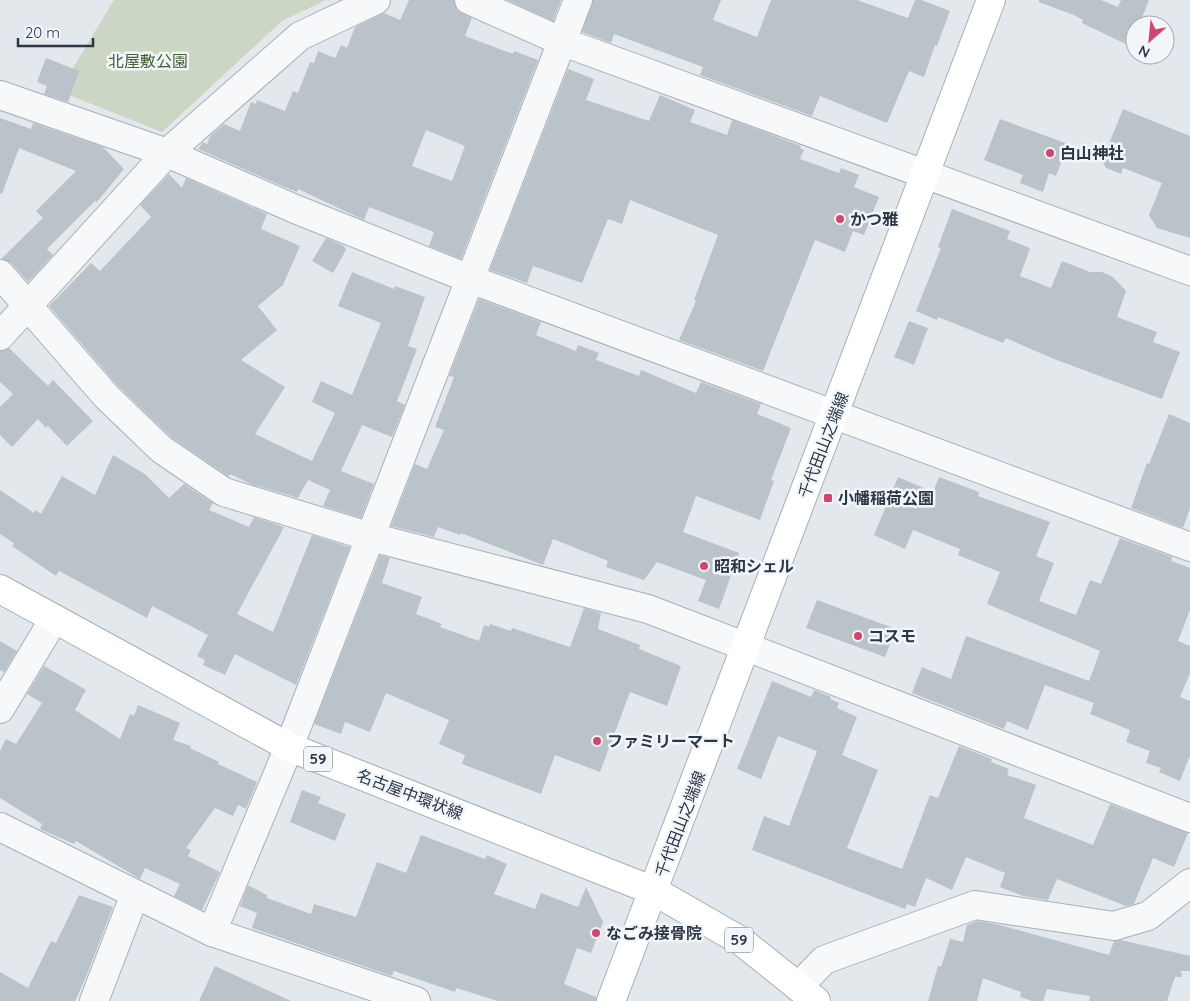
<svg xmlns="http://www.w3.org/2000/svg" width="1190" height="1001" font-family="Quicksand,'Noto Sans JP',sans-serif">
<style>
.green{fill:#cbd6c4}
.building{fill:#bac2ca;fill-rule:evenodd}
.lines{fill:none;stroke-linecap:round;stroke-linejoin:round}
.street-casing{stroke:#a8afb7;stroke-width:30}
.secondary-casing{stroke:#a8afb7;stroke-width:30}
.primary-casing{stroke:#a2aeb9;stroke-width:30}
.street{stroke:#f7f8fa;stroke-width:28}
.secondary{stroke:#fff;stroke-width:28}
.primary{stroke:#fff;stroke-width:28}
.poi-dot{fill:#d6436c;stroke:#f3f6f9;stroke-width:2}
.labels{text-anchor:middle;stroke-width:5;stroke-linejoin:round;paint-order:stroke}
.shield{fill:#f3f6f9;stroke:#66707c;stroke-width:1}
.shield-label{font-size:15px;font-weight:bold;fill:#2a3746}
.park-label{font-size:16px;fill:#446236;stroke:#f3f6f9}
.poi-label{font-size:16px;font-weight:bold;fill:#2a3746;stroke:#f3f6f9;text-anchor:start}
.street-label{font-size:16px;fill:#2a3746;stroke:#f3f6f9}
</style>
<rect width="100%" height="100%" fill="#e3e8ec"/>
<!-- green -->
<path class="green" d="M114 0H326L282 21 162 132 59 91Z"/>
<!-- building -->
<g class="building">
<path d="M409 0H454L457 10 472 18 465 36 513 54 514 51 538 60 461 259 429 246 434 232 369 207 364 220 298 189 297 192 282 186 198 149 203 142 207 144 210 136 224 124 240 131 251 102 256 104 257 100 285 111 293 91 298 93 310 62 314 63 318 51 335 58 341 45 347 48 355 27 384 13 400 20ZM426 130 465 146 452 181 412 166Z"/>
<path d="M507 0H561L553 21Z"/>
<path d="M593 0H721L713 20 757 37 771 0H857L908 18 915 0H921L950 11 937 46 935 45 924 77 909 71 887 123 820 96 812 116 700 75 703 67 614 34 611 43 582 32Z"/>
<path d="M1039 0H1101L1118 7 1121 0H1149L1139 25H1135V34L1130 46 1082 23 1083 20 1074 15 1039 2Z"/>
<path d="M46 58 79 71 68 102 44 94 47 86 37 82Z"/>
<path d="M568 69 594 79 586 100 649 121 660 95 695 110 690 122 727 135 732 120 801 146 800 148 804 150 800 159 839 173 841 168 859 175 854 187 879 197 864 235 853 231 845 252 815 240 763 371 679 340 696 301 694 300 718 235 630 200 622 224 608 219 582 283 533 266 527 283 490 270Z"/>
<path d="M1123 109 1190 136V238L1157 228 1149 215 1162 183 1123 168 1121 174 1106 168 1102 161Z"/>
<path d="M0 118 31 129 33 123 103 147 124 169 97 202 95 201 47 249 53 255 28 282 12 264 1 259 43 218 36 211 76 171 19 148 2 194 0 193Z"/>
<path d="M1000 119 1068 144 1056 176 1049 173 1043 192 1020 183 1023 175 984 160Z"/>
<path d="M169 174 182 188 186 178 267 214 261 229 300 246 283 285 258 306 277 330 241 360 285 387 255 434 312 461 335 413 312 402 321 381 352 395 381 323 338 306 352 272 394 289 395 286 425 297 408 346 417 349 397 401 405 405 392 437 362 425 341 471 374 484 361 518 323 506 330 490 308 480 298 498 251 484 230 474 228 476 171 437 117 385 49 306 91 263 100 271 151 217 140 205Z"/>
<path d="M952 209 1010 231 1007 239 1030 248 1020 276 1051 288 1062 261 1090 272H1102L1113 277 1126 291 1117 317 1157 332 1153 342 1180 352 1162 399 1054 359 1006 338 1003 343 938 317 937 320 916 311 941 248 938 247Z"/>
<path d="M326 238 344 246 346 250 333 273 312 261Z"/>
<path d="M479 299 541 322 536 335 576 351 578 345 599 353 596 360 639 376 641 370 696 393 701 382 761 404 757 414 791 428 771 480 774 481 760 520 696 496 683 532 739 553 719 609 698 601 706 580 657 562 644 580 606 567 608 561 553 539 543 565 461 533 460 535 438 527 434 537 391 526 415 464 427 469 444 430 435 427 454 377 449 376Z"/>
<path d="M909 321 928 328 914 365 894 357Z"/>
<path d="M9 348 48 386 53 380 93 421 67 446 48 426 46 428 38 419 12 447 0 435V407L13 394 0 382V351Z"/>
<path d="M1169 414 1190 423V508L1183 528 1131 508 1147 463 1149 464Z"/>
<path d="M113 455 145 474 169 498 184 484 213 503 209 510 249 527 254 517 284 527 237 614 273 632 312 535 350 547 296 685 235 654 225 675 203 665 205 660 197 656 208 635 152 606 147 618 59 571 56 576 12 546 14 543 0 534V490L34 513 35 510 41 514 62 476 95 495Z"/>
<path d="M898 477 933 492 939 477 979 492 978 496 1050 522 1036 556 1054 563 1039 601 1076 615 1090 580 1101 584 1120 538 1172 557 1171 561 1190 568V610L1178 641 1190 646V673L1180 697 1190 701V755L1180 781 1159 772 1161 768 1146 763 1150 751 1126 742 1130 730 1090 714 1094 703 1045 685 1028 730 1007 721 1004 729 912 693 922 667 951 679 966 636 1089 681 1100 651 987 604 1000 572 958 555 960 549 913 530 905 549 874 535Z"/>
<path d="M380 555 390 558 382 583 422 597 416 614 442 624 440 627 479 641 484 625 489 627 490 624 511 631 512 628 570 647 584 608 601 613 598 629 640 645 639 649 681 666 667 706 630 692 600 772 555 755 541 794 462 764 465 755 439 744 449 720 386 693 370 732 345 722 341 734 314 724Z"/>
<path d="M817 600 896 629 885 657 806 628Z"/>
<path d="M0 641 17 651 4 672 0 670Z"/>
<path d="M44 666 86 690 75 710 120 739 130 714 134 716 138 705 180 723 173 740 191 746 190 748 219 762 218 764 257 782 246 809 238 805 233 816 215 808 186 848 191 850 188 856 220 872 202 910 174 896 180 884 145 868 140 879 76 841 74 844 40 829 42 824 0 798V751L6 739 16 744 42 703 27 694Z"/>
<path d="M772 681 811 697 814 690 831 697 830 699 839 703 837 708 857 717 842 755 878 770 847 848 902 869 930 795 938 798 959 746 992 759 991 762 1009 769 1007 775 1036 785 1024 818 1093 845 1110 804 1188 833 1174 867 1153 858 1134 904 1126 906 1057 879 1048 900 1023 896 1000 887 1005 873 966 857 952 890 926 878 915 907 907 904 905 909 752 850 764 816 789 826 817 751 778 736 761 779 737 769Z"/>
<path d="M302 790 321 797 318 803 346 814 335 841 290 822Z"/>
<path d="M421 835 485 859 487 855 507 864 494 894 535 909 541 893 578 907 586 887 603 922 591 953 577 948 564 984 596 997V1001H498L456 988 455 992 394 971 392 976 252 928 257 913 240 906 248 885 267 895V898L311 914 314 904 356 917 377 862 406 873Z"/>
<path d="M79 895 113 907 86 977 75 1001H0V972L28 988 51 941 56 943Z"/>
<path d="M977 921 996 924 1109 955 1114 941 1121 940 1190 956V971H1181L1182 977H1175L1167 1001H1089L1090 996 1047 989 1043 1001H1032L1020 997 1021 992 983 978 977 1001H928L938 966 941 967 950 939 963 942 967 925Z"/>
<path d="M215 966 291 1001H199Z"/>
</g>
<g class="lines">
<defs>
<g id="street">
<path d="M469 0 563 42 1190 271"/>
<path d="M0 95 167 153 295 209 470 279 1190 547"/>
<path d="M0 274 106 396 161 449 224 492 371 537 648 609 1190 818"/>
<path d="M0 336 167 153 300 36 376 0"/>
<path d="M0 709 54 619"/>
<path d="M0 827 212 932 416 1001"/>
<path d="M212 932 289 747 578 0"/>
<path d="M798 987 824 960 975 905 1114 926 1148 916 1190 883"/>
<path d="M94 1001 135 894"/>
</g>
<path id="secondary" d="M611 1001 991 0"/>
<path id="primary" d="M0 589 289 747 654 891 741 941 816 1001"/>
</defs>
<!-- street casing -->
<use href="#street" class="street-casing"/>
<!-- secondary casing -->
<use href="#secondary" class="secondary-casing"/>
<!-- primary casing -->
<use href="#primary" class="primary-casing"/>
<!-- street -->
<use href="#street" class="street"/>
<!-- secondary -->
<use href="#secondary" class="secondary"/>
<!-- primary -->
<use href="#primary" class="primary"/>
</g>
<!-- markers -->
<g class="poi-dot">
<circle cx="1050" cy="153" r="5"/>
<circle cx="840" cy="219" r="5"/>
<rect x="823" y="493" width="10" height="10" rx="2.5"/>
<circle cx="704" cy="566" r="5"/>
<circle cx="858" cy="636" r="5"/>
<circle cx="597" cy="741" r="5"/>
<circle cx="596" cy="933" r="5"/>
</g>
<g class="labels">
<!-- shield labels -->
<g class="shield">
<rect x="304" y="746.5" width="28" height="25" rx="4"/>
<rect x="725" y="927.5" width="28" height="25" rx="4"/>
</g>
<g class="shield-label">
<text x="318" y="764">59</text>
<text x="739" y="945">59</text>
</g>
<!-- park labels -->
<g class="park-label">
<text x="148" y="67">北屋敷公園</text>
</g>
<!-- poi labels -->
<g class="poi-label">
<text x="1060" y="159">白山神社</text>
<text x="850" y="225">かつ雅</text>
<text x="838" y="504">小幡稲荷公園</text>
<text x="714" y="572">昭和シェル</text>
<text x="868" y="642">コスモ</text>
<text x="607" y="747">ファミリーマート</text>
<text x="606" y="939">なごみ接骨院</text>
</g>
<!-- street labels -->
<g class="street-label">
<text transform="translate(823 445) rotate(-69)" y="6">千代田山之端線</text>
<text transform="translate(410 794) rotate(21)" y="6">名古屋中環状線</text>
<text transform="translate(680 824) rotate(-69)" y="6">千代田山之端線</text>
</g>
</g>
<!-- north arrow -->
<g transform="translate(1150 40) rotate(207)"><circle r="24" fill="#f3f6f9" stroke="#a3aab1"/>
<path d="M0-4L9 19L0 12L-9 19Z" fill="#d6436c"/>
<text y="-8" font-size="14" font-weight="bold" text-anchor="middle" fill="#2a3746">N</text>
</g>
<!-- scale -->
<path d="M18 38v8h75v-8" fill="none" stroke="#2a3746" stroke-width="2.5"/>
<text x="25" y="38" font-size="15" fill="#2a3746" stroke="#f3f6f9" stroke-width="4" paint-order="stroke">20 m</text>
</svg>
